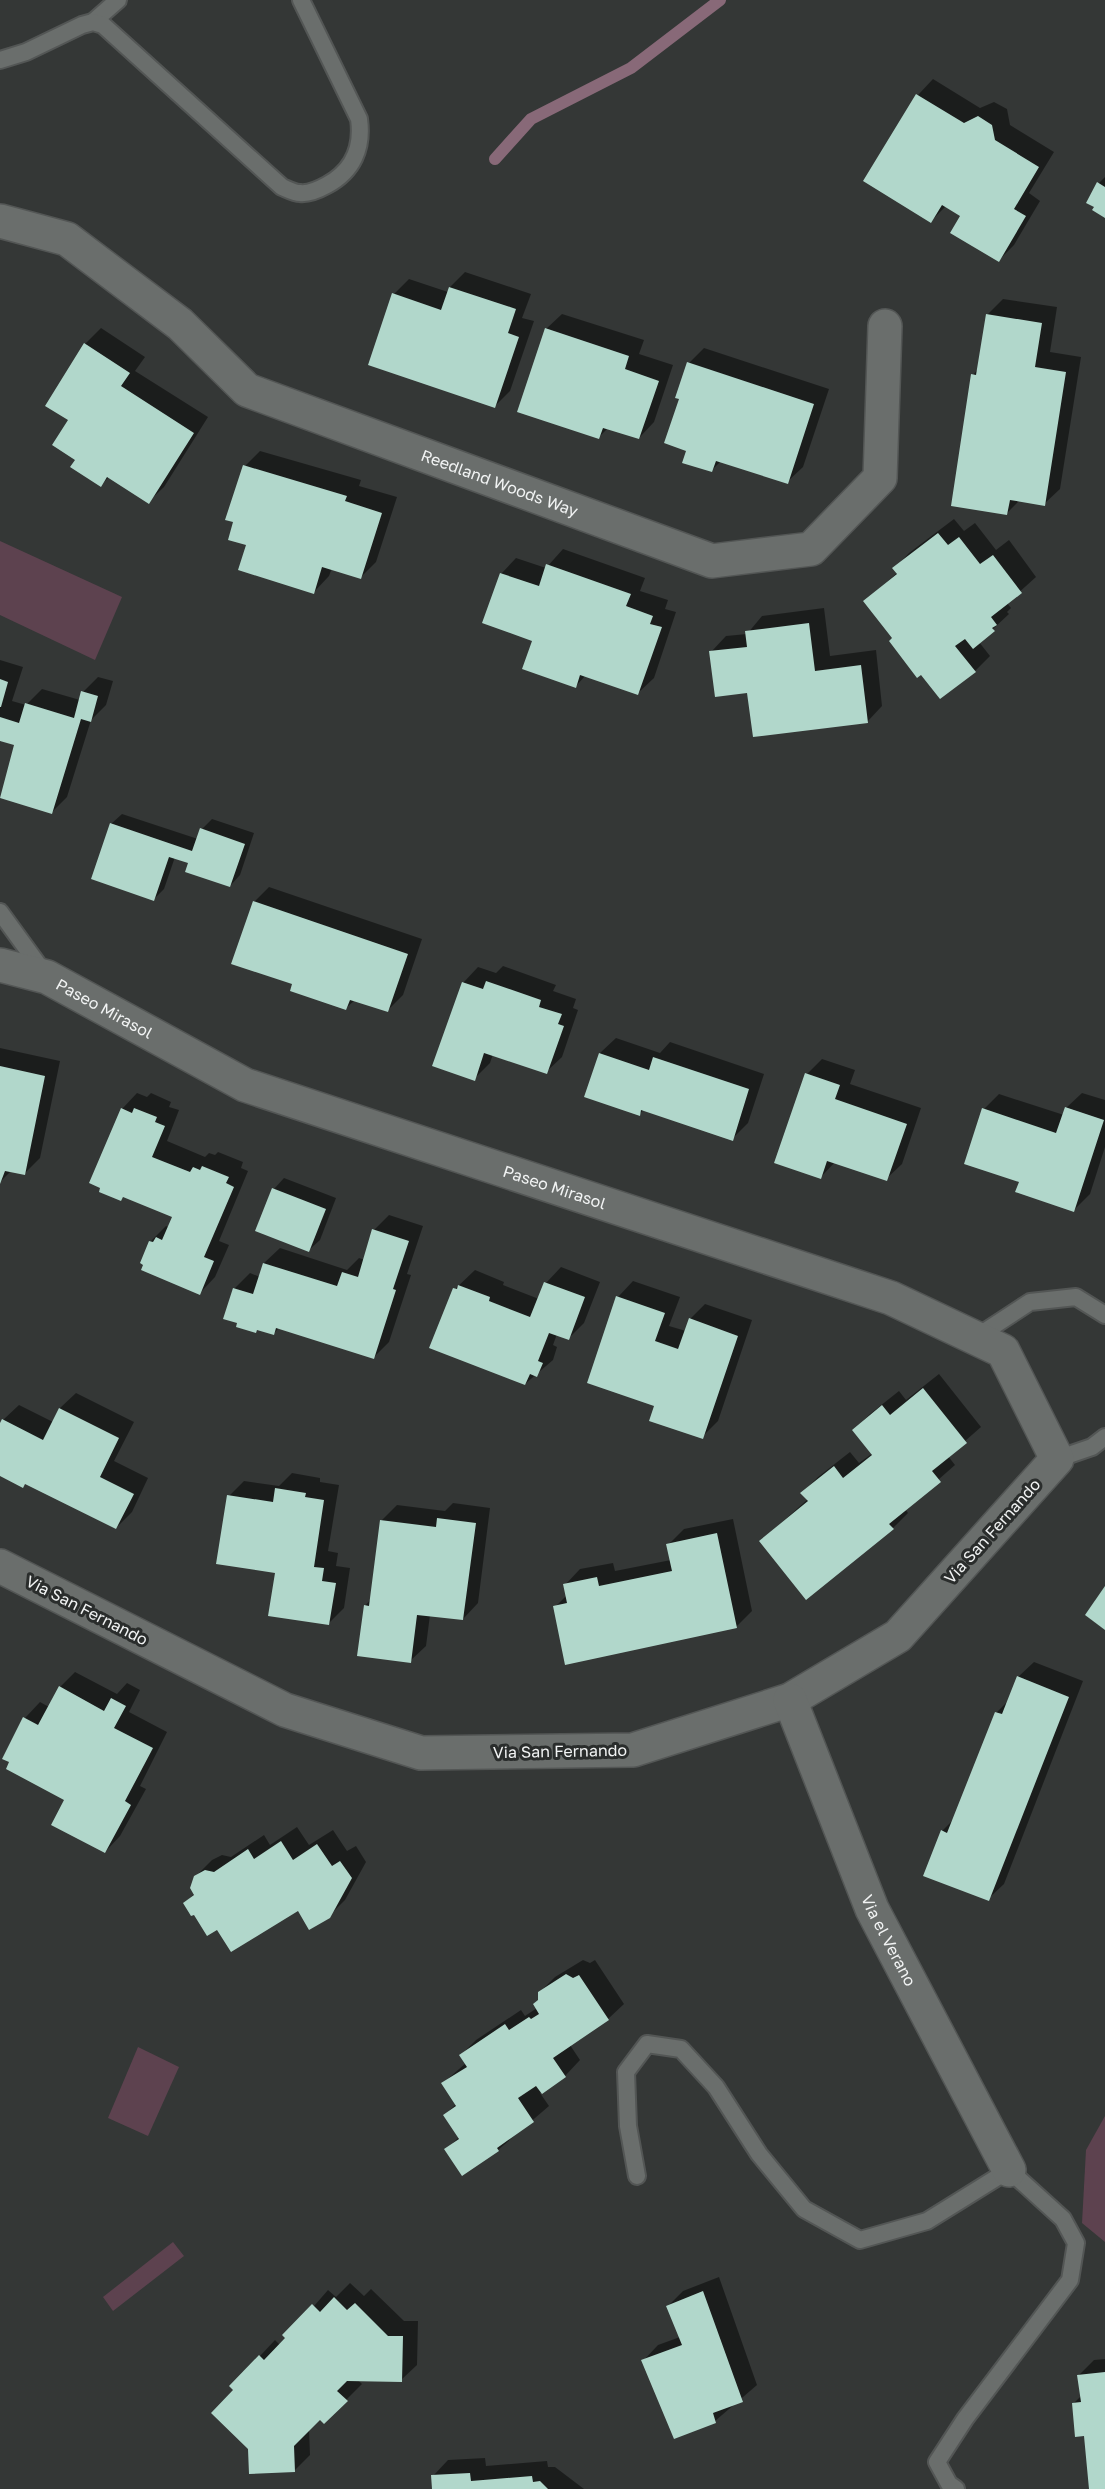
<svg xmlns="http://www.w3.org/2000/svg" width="1105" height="2489" font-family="'Golos Text',sans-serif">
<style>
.green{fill:#5d424f}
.shadow{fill:#0007}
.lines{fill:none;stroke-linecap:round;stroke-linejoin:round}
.stream{stroke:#886978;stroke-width:12}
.building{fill:#b1d7cb}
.service-casing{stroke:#535655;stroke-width:20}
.minor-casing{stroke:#535655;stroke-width:36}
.service{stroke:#6a6e6c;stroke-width:16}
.minor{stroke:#6a6e6c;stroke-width:33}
.labels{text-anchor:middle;stroke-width:6;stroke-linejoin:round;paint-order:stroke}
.street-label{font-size:16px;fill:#f1f3f3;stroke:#2a2d2c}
</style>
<rect width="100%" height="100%" fill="#343736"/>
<!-- green -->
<g class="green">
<path d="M0 541 122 597 95 660 0 615Z"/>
<path d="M138 2047 179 2067 148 2136 108 2118Z"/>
<path d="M1105 2116V2242L1082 2223 1086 2150Z"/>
<path d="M173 2242 184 2256 113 2311 103 2297Z"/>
</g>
<!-- shadow -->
<g class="shadow">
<path d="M933 79 980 108 994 102 1007 109 1010 125 1054 152 1029 193 1040 201 1014 245 999 260 962 216 946 206 931 221 865 181 918 95Z"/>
<path d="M1105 177V216L1099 183Z"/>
<path d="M465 272 531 294 522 318 534 321 510 391 494 407 394 294 409 279 448 292 450 287Z"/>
<path d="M1003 299 1057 307 1050 352 1081 357 1060 489 1044 504 1020 500 1007 513 973 375 978 369 987 315Z"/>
<path d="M562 314 644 340 639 354 673 365 654 422 639 438 608 428 599 437 546 329Z"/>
<path d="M101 328 145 357 135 371 208 417 164 487 148 502 109 477 101 485 70 419 47 405 85 344Z"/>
<path d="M704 348 829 389 803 467 787 482 721 461 711 471 681 398 689 363Z"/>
<path d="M260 451 361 480 359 486 397 497 376 562 360 578 332 568 329 576 314 592 248 544 245 466Z"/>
<path d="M954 519 964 531 975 523 996 550 1009 540 1036 577 1007 603 1011 608 1007 612 1009 614 979 642 990 656 975 671 893 638 865 601 897 573 894 569 909 553Z"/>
<path d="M563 549 645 578 640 591 668 600 665 609 676 612 654 678 638 693 586 675 576 686 534 640 501 574 516 558 546 568Z"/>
<path d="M824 608 830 656 876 650 882 706 867 722 711 652 726 636 747 634 762 616Z"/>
<path d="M0 660 23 667 12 701 26 705 42 689 80 700 83 692 98 677 113 681 106 705 91 720 67 797 52 812 16 744 1 740 0 742Z"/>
<path d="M122 814 198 839 202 829 212 819 254 833 240 875 230 886 190 862 175 857 164 889 154 899 111 824Z"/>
<path d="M269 887 422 939 403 995 387 1011 355 1000 346 1008 294 983 254 902Z"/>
<path d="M503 966 556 985 553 991 576 999 573 1008 578 1010 562 1057 546 1072 493 1054 490 1063 474 1079 463 983 478 967 496 973Z"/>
<path d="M616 1038 660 1053 670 1042 764 1074 748 1123 732 1139 645 1109 639 1114 586 1096 600 1053Z"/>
<path d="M0 1048 60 1061 40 1158 24 1174 11 1171 0 1182Z"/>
<path d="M822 1059 855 1070 850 1084 921 1108 902 1164 886 1179 835 1162 821 1177 807 1074Z"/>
<path d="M137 1093 147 1097 151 1093 171 1102 169 1107 179 1110 167 1141 205 1157 209 1153 215 1155 218 1152 243 1162 241 1168 248 1171 219 1241 229 1245 215 1277 200 1293 150 1242 166 1226 168 1227 174 1216 124 1196 121 1200 122 1109Z"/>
<path d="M1082 1093 1105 1100V1147L1090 1194 1074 1210 1021 1181 984 1109 999 1094 1064 1115 1066 1108Z"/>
<path d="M284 1178 336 1198 320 1240 309 1250 274 1189Z"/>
<path d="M389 1215 423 1226 407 1274 411 1275 389 1342 374 1357 280 1327 274 1333 259 1328 256 1331 234 1289 250 1273 260 1277 264 1263 280 1248 347 1270 359 1258 365 1260 374 1230Z"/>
<path d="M561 1267 600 1282 584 1323 568 1339 557 1334 553 1345 557 1347 553 1360 525 1384 455 1289 475 1270 504 1282 503 1285 539 1299 546 1283Z"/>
<path d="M633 1281 680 1297 669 1326 686 1331 690 1319 705 1304 752 1320 718 1421 702 1437 618 1297Z"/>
<path d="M939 1374 981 1427 948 1456 955 1465 905 1509 908 1513 893 1528 761 1541 808 1499 802 1493 818 1477 850 1452 859 1463 873 1453 854 1430 870 1414 899 1391 906 1400Z"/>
<path d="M76 1393 134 1422 114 1461 148 1478 132 1512 116 1528 26 1483 0 1475V1427L3 1420 19 1405 53 1422 60 1408Z"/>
<path d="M292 1473 320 1478V1482L339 1485 328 1551 338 1553 336 1566 350 1568 344 1608 328 1624 277 1572 229 1496 244 1481 279 1486Z"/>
<path d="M453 1503 490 1508 478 1603 463 1619 430 1615 426 1646 410 1661 365 1606 371 1599 381 1521 397 1505 445 1511Z"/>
<path d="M733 1519 752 1611 736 1627 555 1607 567 1595 565 1585 580 1569 613 1563 615 1571 671 1560 668 1545 684 1529Z"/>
<path d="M1034 1662 1083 1681 1004 1884 988 1899 942 1831 955 1818 997 1712 1009 1700 1018 1677Z"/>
<path d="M75 1672 117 1694 127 1683 140 1690 129 1712 167 1732 140 1786 146 1789 120 1836 105 1852 66 1799 4 1758 25 1718 40 1702 49 1707 60 1687Z"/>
<path d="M297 1827 309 1845 333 1830 347 1851 356 1846 366 1862 345 1900 329 1916 298 1908 217 1928 185 1903 195 1893 196 1876 212 1860 222 1855 231 1857 264 1835 270 1845Z"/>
<path d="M583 1960 590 1963 595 1960 624 2004 608 2019 570 2045 580 2060 565 2076 540 2093 549 2106 498 2150 462 2174 446 2150 459 2137 445 2115 457 2103 443 2083 466 2063 461 2055 476 2040 521 2010 525 2016 537 2008 539 1993 555 1977Z"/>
<path d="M719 2277 757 2385 715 2421 643 2361 658 2345 680 2337 668 2306 683 2291Z"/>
<path d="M350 2283 364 2296 371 2289 404 2321H418L417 2365 401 2380 357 2379 362 2384 324 2422 320 2418 309 2429 310 2455 294 2471 249 2448 235 2390 260 2356 275 2340 280 2345 328 2290 336 2297Z"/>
<path d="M1105 2359V2489H1091L1085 2434 1074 2403 1081 2396 1079 2375 1094 2360Z"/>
<path d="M485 2458 486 2466 547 2461 548 2467H555L584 2489H434L433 2476 448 2460Z"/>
</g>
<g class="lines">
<!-- stream -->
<path class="stream" d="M495 159 531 119 631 68 720 0"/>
</g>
<!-- building -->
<g class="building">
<path d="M916 94 964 123 978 116 992 125 995 140 1039 167 1014 209 1026 216 999 262 950 233 960 216 942 205 931 223 863 181Z"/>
<path d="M1097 182 1105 187V218L1092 210 1094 207 1086 203Z"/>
<path d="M449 287 516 309 508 333 519 337 495 408 368 365 392 293 441 310Z"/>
<path d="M986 314 1042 323 1035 367 1066 372 1045 506 1010 500 1007 515 951 506 971 374 976 375Z"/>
<path d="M545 328 629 356 625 369 659 381 639 439 603 428 599 439 517 412Z"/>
<path d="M84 343 130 373 121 386 194 433 149 504 107 477 101 487 70 467 75 460 52 445 68 420 45 406Z"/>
<path d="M687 362 814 404 788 484 716 461 712 472 682 463 686 451 664 443 679 399 675 398Z"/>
<path d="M243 465 347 496 345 501 382 513 361 579 322 567 314 594 238 570 246 545 228 540 233 522 225 520Z"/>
<path d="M938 533 948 545 959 537 980 564 993 555 1022 593 991 617 997 625 992 628 995 631 973 649 965 639 955 646 976 672 940 699 921 675 917 678 889 641 892 638 863 601 897 574 892 568Z"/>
<path d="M546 564 631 594 626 606 653 616 650 624 662 627 638 695 580 675 576 688 522 669 532 641 482 623 500 573 539 586Z"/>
<path d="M809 623 815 671 861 665 868 723 753 737 747 693 715 697 709 651 747 647 745 631Z"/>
<path d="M0 679 8 682 1 707H0Z"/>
<path d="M81 691 98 696 91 722 81 719 52 814 0 798 14 745 0 741V717L19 723 25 703 74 718Z"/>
<path d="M110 823 192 851 200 828 245 844 230 887 185 872 188 863 169 857 154 901 91 879Z"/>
<path d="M253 901 408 954 388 1012 350 1000 346 1010 290 991 292 984 231 964Z"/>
<path d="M486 981 541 1000 539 1007 562 1014 558 1024 564 1026 547 1074 484 1053 475 1081 432 1066 462 982 483 989Z"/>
<path d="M599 1053 649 1070 653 1057 749 1089 733 1141 641 1110 640 1116 584 1097Z"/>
<path d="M0 1066 45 1076 25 1175 5 1171 0 1184Z"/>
<path d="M805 1073 840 1085 835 1099 907 1124 887 1181 827 1161 821 1179 774 1163Z"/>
<path d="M1065 1107 1104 1120 1074 1212 1015 1192 1019 1182 964 1164 982 1108 1056 1133Z"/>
<path d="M121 1108 132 1113 134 1108 157 1117 155 1122 165 1126 152 1157 190 1172 193 1167 200 1170 202 1166 229 1177 226 1183 234 1187 204 1257 214 1261 200 1295 141 1270 143 1265 140 1263 149 1241 153 1242 156 1237 162 1240 172 1217 123 1197 121 1201 99 1192 100 1188 89 1183Z"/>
<path d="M272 1188 326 1209 309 1252 255 1231Z"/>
<path d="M372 1229 409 1241 393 1289 396 1290 374 1359 276 1328 274 1335 257 1330 256 1333 236 1327 237 1323 223 1319 233 1288 253 1294 263 1263 337 1286 342 1272 358 1277Z"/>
<path d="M544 1282 585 1297 569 1340 549 1333 538 1361 543 1363 537 1377 530 1374 525 1385 429 1348 453 1288 457 1289 458 1285 490 1297 489 1301 530 1317Z"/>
<path d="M616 1296 665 1313 655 1341 678 1349 689 1318 738 1336 703 1439 649 1421 654 1406 587 1383Z"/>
<path d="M923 1388 967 1443 932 1471 941 1482 889 1524 894 1529 806 1600 759 1541 808 1501 800 1493 834 1466 843 1478 872 1455 852 1430 882 1405 890 1415Z"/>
<path d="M59 1408 119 1438 100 1477 134 1494 116 1529 25 1484 23 1488 0 1476V1423L2 1419 43 1440Z"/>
<path d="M275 1488 306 1493 305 1497 324 1500 314 1567 324 1568 322 1581 336 1583 329 1625 268 1616 275 1573 216 1564 227 1495 273 1502Z"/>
<path d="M437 1518 476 1523 463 1620 417 1615 411 1663 357 1656 364 1605 369 1606 380 1520 436 1527Z"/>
<path d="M717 1533 737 1628 565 1665 553 1606 567 1603 563 1584 597 1577 599 1586 672 1571 666 1544Z"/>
<path d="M1105 1586V1630L1085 1615Z"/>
<path d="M1017 1676 1069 1697 989 1901 923 1876 941 1830 947 1833 995 1712 1002 1714Z"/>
<path d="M59 1686 104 1711 111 1698 126 1706 114 1728 153 1748 125 1801 131 1805 105 1853 51 1825 64 1800 6 1769 9 1762 2 1759 23 1717 38 1725Z"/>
<path d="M281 1841 293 1860 317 1844 332 1866 340 1861 352 1878 330 1918 309 1930 298 1911 231 1952 217 1930 207 1936 194 1915 191 1916 183 1903 194 1895 190 1888 194 1876 205 1870 214 1872 248 1849 254 1859Z"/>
<path d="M566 1974 573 1978 579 1975 609 2020 553 2058 566 2077 542 2094 536 2086 518 2098 534 2122 497 2148 499 2151 462 2176 444 2149 459 2139 443 2115 456 2106 441 2083 467 2067 459 2055 505 2024 509 2030 529 2017 531 2019 539 2014 533 2004 538 2000V1992Z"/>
<path d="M703 2291 743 2402 713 2413 716 2423 674 2439 641 2360 682 2345 666 2306Z"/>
<path d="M334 2297 347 2310 355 2303 388 2336H403L402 2382 347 2381 337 2391 348 2401 324 2424 320 2420 294 2446 295 2472 249 2474 248 2449 211 2413 233 2390 229 2386 259 2355 264 2360 285 2338 282 2335 312 2304 320 2312Z"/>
<path d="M1105 2372V2489H1089L1084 2436 1075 2437 1072 2403 1081 2402 1077 2375Z"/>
<path d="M470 2473 471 2481 532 2476 533 2482 540 2481 548 2489H432L431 2475Z"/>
</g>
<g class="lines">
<defs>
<g id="service">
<path d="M93 22 118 0"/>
<path d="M0 60 26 52 82 25 93 22 103 25 282 187C287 189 294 193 300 193 309 194 318 190 327 185 353 171 363 148 359 119L301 0"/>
<path d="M0 912 45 974"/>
<path d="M975 1338 1030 1302 1076 1297 1105 1315"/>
<path d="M1057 1459 1092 1447 1105 1437"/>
<path d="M637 2176 628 2126 626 2072 647 2044 681 2049 716 2087 759 2154 804 2209 860 2240 927 2221 1009 2170 1063 2219 1076 2243 1070 2280 965 2419 937 2462 949 2484 956 2489"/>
</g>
<g id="minor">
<path id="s1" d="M0 221 67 239 180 324 247 390 712 561 811 549 880 478 885 326"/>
<path id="s2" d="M0 965 47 977 245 1085 891 1298 1003 1351 1057 1459 898 1636 790 1700 633 1750 421 1753 285 1710 0 1566"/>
<path id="s3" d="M790 1700 872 1909 1009 2170"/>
</g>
</defs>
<!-- service casing -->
<use href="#service" class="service-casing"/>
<!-- minor casing -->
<use href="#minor" class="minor-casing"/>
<!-- service -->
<use href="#service" class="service"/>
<!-- minor -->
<use href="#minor" class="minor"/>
</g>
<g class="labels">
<!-- street labels -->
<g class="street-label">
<text dy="6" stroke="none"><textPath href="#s1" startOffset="574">Reedland Woods Way</textPath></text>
<text dy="6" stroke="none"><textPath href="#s2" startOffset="114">Paseo Mirasol</textPath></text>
<text dy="6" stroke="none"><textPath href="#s2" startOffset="600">Paseo Mirasol</textPath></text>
<text transform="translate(992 1531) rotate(-48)" y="6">Via San Fernando</text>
<text transform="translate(87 1610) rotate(27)" y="6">Via San Fernando</text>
<text transform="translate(560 1751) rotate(-1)" y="6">Via San Fernando</text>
<text dy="6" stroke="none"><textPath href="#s3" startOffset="260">Via el Verano</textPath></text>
</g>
</g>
</svg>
